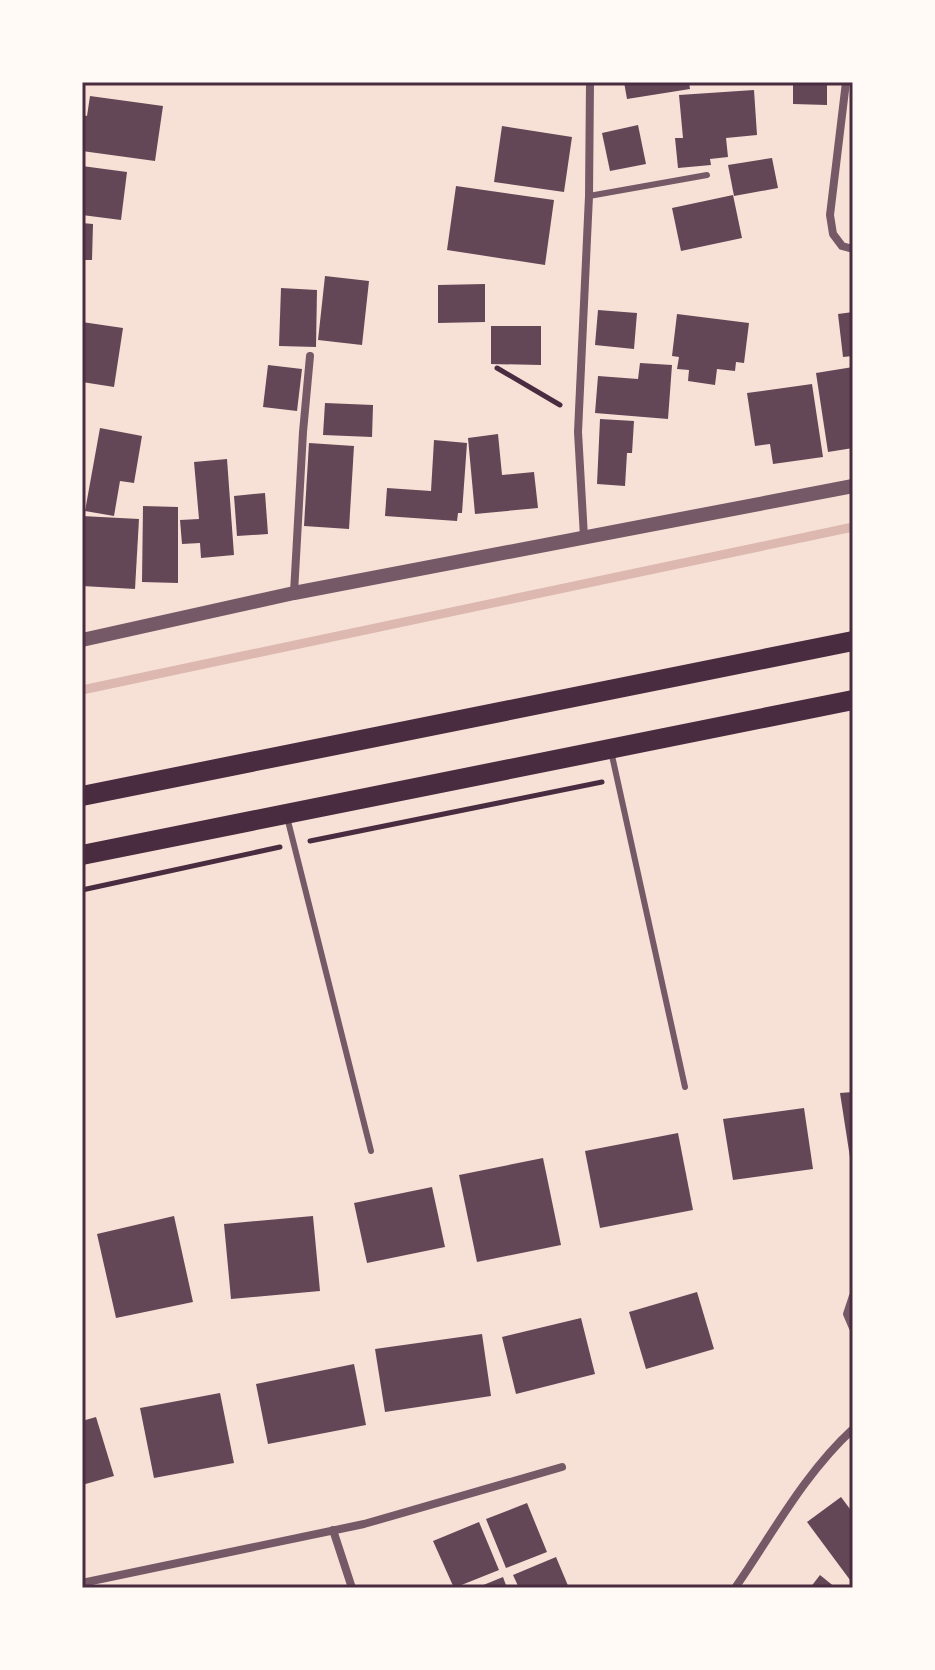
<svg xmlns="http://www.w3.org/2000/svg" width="935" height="1670" font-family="'Varela Round',sans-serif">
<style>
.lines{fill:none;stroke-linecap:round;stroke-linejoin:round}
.stream{stroke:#dcb8b0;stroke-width:9}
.building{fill:#644757}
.path{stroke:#4a2c40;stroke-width:5}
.service{stroke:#755966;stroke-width:6}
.minor{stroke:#755966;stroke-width:8}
.tertiary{stroke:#755966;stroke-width:14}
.trunk{stroke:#4a2c40;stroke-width:20}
.neatline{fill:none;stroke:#4a2c40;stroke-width:3}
</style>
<rect width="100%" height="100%" fill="#f7e1d7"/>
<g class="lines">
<!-- stream -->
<path class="stream" d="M82 690 853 527"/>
</g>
<!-- building -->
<g class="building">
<path d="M624 82H689L690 89 627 99Z"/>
<path d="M793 82H827V105L793 104Z"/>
<path d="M754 90 757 135 726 138 728 157 710 159 711 165 678 168 675 138H683L679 95Z"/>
<path d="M90 96 163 106 155 161 82 151V115L87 116Z"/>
<path d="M638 125 646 164 610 171 602 133Z"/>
<path d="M502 126 572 137 564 192 494 182Z"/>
<path d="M772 158 778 188 734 196 728 165Z"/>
<path d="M82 166 127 172 121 220 82 215Z"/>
<path d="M456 186 554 200 545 265 447 250Z"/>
<path d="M733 195 742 238 681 251 672 208Z"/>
<path d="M82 223 93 224 92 260H82Z"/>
<path d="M325 276 369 281 362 345 318 340Z"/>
<path d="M485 284V322L438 323V285Z"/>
<path d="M281 288 317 290 316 347 279 346Z"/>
<path d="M598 310 637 313 634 349 595 345Z"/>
<path d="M853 312V356L843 357 838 314Z"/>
<path d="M677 314 749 323 744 363 736 362 735 371 717 369 715 385 688 381 689 370 677 369 679 357 672 356Z"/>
<path d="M82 322 123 328 114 387 82 382Z"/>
<path d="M491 326H541V365L491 364Z"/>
<path d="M640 363 672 365 668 419 595 413 598 376 638 379Z"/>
<path d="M268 365 302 369 297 411 263 407Z"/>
<path d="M853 367V448L828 452 816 373Z"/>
<path d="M812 384 823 457 773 464 770 444 755 446 747 393Z"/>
<path d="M325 403 373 405 372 437 323 435Z"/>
<path d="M600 419 634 421 632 453H627L625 486 597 484Z"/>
<path d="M100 428 142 436 134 483 120 481 114 516 85 511Z"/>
<path d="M498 434 502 475 534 472 538 508 475 514 468 438Z"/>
<path d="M434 440 467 443 462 513H458L457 521 385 516 387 488 431 491Z"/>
<path d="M309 443 354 446 349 529 304 526Z"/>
<path d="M227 459 234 555 201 558 200 543 182 544 180 520 199 519 194 462Z"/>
<path d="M265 493 268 534 237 536 234 496Z"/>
<path d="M143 506 178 507V583L142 582Z"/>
<path d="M82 516 139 519 135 589 82 586Z"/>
<path d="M853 1092V1164H851L840 1093Z"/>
<path d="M804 1108 813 1169 733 1180 723 1119Z"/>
<path d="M678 1133 693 1210 600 1228 585 1151Z"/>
<path d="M543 1158 561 1245 477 1262 459 1175Z"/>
<path d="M432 1187 445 1247 367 1263 354 1203Z"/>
<path d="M174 1216 193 1302 116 1318 97 1234Z"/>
<path d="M313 1216 320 1291 231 1299 224 1224Z"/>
<path d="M697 1292 714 1349 646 1369 629 1312Z"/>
<path d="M581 1318 595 1374 516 1394 502 1337Z"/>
<path d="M482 1334 491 1396 385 1412 375 1349Z"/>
<path d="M354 1364 366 1425 268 1444 256 1384Z"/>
<path d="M220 1393 234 1463 154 1478 140 1408Z"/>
<path d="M96 1417 114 1476 82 1485V1421Z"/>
<path d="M841 1497 853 1513V1584L807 1522Z"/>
<path d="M527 1503 547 1552 506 1568 486 1519Z"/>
<path d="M479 1522 499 1570 454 1588 433 1541Z"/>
<path d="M556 1557 569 1588H519L513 1575Z"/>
<path d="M820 1575 836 1588H810Z"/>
<path d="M503 1577 507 1588H476Z"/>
</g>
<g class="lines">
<!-- path -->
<g class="path">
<path d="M497 368 560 405"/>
<path d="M310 841 602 782"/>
<path d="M82 890 280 847"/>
</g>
<!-- service -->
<g class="service">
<path d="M589 196 707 175"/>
<path d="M611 751 685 1087"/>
<path d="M287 817 371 1151"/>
</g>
<!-- minor -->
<g class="minor">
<path d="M846 82 830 215 833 234 842 246 853 249"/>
<path d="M584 537 578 432 589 196 590 82"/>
<path d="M294 593 303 432 310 356"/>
<path d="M853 1296 847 1314 853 1328"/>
<path d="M333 1530 352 1588"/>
<path d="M82 1583 364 1524 562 1467"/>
<path d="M735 1588C773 1533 804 1474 853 1429"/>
</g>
<!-- tertiary -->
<path class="tertiary" d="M82 640 294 593 853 486"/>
<!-- trunk -->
<g class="trunk">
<path d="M82 796 853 641"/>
<path d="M82 855 853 700"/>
</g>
</g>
<!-- border -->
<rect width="935" height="1670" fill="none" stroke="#fffaf5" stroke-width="168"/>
<rect x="84" y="84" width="767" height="1502" class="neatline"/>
</svg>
